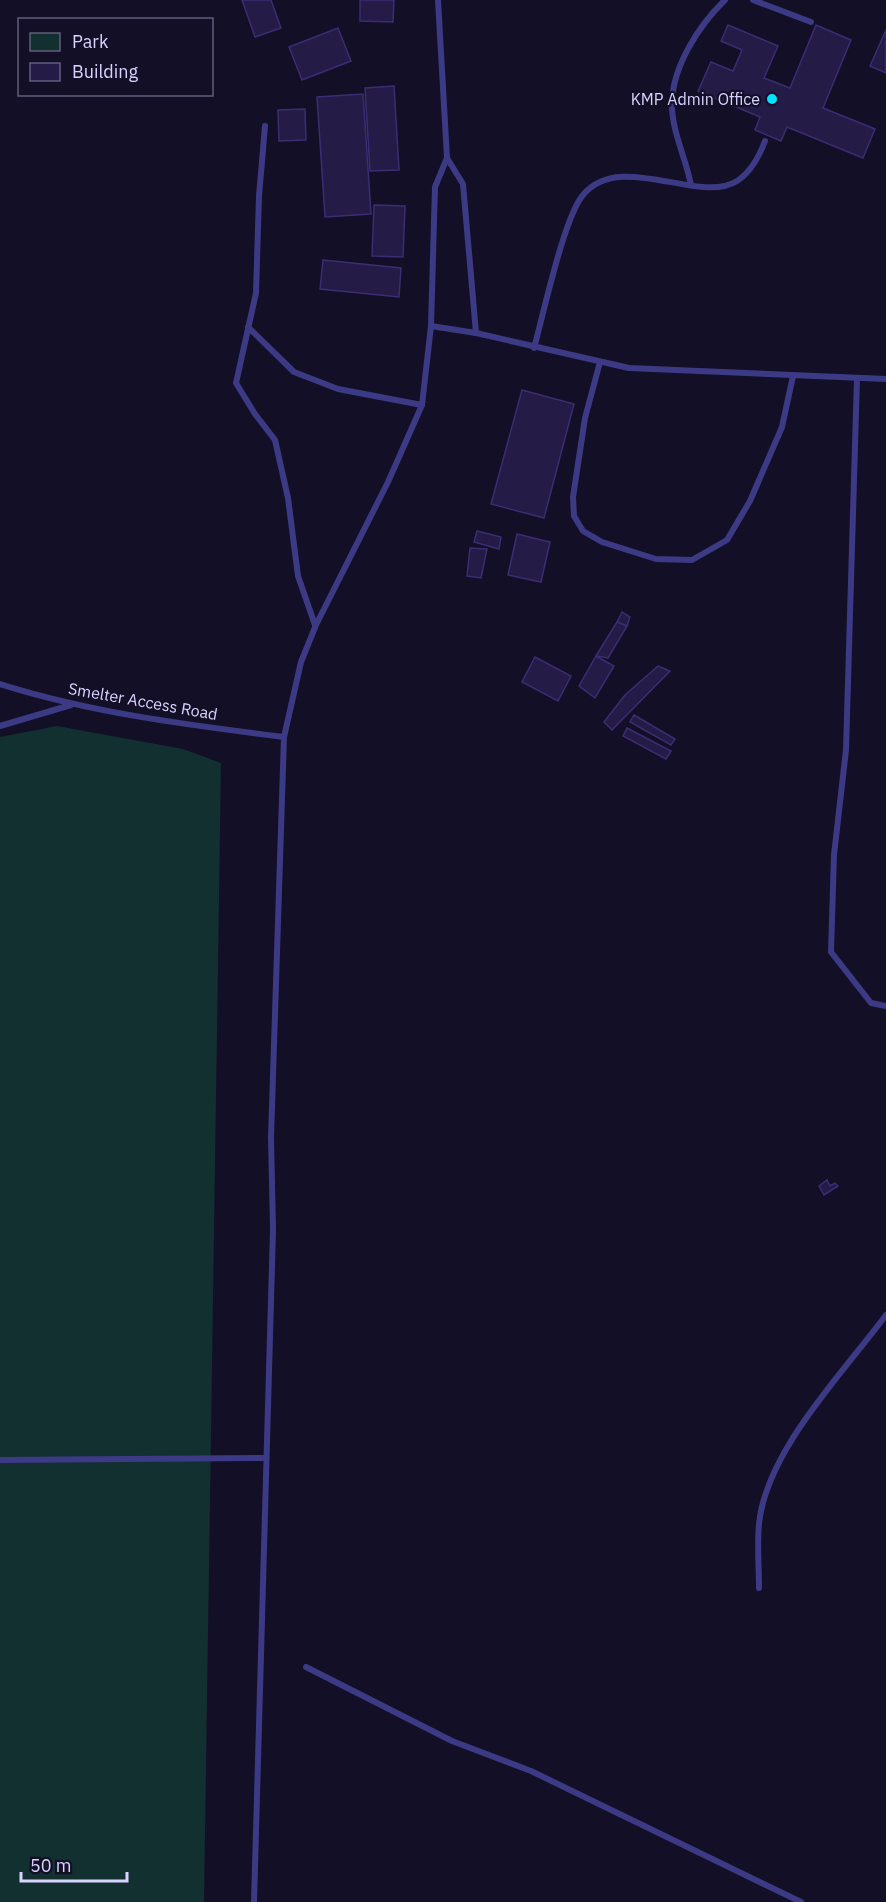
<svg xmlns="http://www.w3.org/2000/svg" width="886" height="1902" font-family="'IBM Plex Sans',sans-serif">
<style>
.green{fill:#12302f}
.building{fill:#241b47;stroke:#3b2d73;stroke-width:1.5}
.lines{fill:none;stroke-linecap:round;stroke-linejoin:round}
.lane{stroke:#3d3a85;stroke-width:6}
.poi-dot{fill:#00e5ff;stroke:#130f26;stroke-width:2}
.labels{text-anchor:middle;stroke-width:4.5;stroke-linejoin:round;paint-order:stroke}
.poi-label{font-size:16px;fill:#d9d4ff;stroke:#130f26;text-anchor:end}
.street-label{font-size:16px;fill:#d9d4ff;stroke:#130f26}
</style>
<rect width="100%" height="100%" fill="#130f26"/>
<!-- green -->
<path class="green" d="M57 726 183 749 221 763 204 1902H0V737Z"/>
<!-- building -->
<g class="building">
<path d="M242 0H271L281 28 255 37Z"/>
<path d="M360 0H394L393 22 360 21Z"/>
<path d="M728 25 778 46 764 78 790 88 816 25 851 40 823 108 875 129 863 158 787 127 781 141 755 130 760 117 698 91 711 62 733 71 742 50 721 41Z"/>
<path d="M338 28 351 61 302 80 289 47Z"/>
<path d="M886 30V73L870 66Z"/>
<path d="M394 86 399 170 370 171 365 88Z"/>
<path d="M363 94 371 214 325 217 317 97Z"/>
<path d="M305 109 306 140 279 141 278 110Z"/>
<path d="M374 205 405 206 403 257 372 256Z"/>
<path d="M323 260 401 268 399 297 320 289Z"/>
<path d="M522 390 574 404 544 518 491 504Z"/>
<path d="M477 531 501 537 499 549 474 542Z"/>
<path d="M517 534 550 542 541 582 508 575Z"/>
<path d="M470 548 487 549 481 578 467 576Z"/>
<path d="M622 612 630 617 627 626 617 622Z"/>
<path d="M617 622 627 626 608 658 596 656Z"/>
<path d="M596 656 614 666 595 698 579 686Z"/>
<path d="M535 657 571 676 558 701 522 682Z"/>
<path d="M658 666 670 671 612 730 604 722 625 695Z"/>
<path d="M634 715 675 739 671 745 630 722Z"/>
<path d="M627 728 671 751 666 759 623 736Z"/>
<path d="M827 1180 830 1186 835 1183 838 1186 824 1195 819 1186Z"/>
</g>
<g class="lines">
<!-- lane -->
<g class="lane">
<path d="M753 0 811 22"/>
<path d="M265 126 259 196 256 293 236 383 255 414 275 440 288 498 298 576 315 625"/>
<path d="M447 158 463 184 476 333"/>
<path d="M691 185C686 158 671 130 672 102 673 66 699 25 725 0"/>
<path d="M431 326 476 333 629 368 886 379"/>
<path d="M248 327 294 372 338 389 422 405"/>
<path d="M534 348C543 316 564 217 583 195 620 150 699 205 737 181 751 172 759 157 765 141"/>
<path d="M600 362 585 418 573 497 574 516 583 531 602 542 656 559 692 560 727 540 750 501 782 427 793 376"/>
<path d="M857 378 846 750 834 855 831 952 871 1003 886 1006"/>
<path d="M0 684C92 713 188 725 284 737"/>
<path d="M0 726 71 705"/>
<path d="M0 1460 265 1458"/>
<path d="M759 1588C759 1567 757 1545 759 1524 766 1451 843 1373 886 1315"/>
<path d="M306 1667 452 1741 531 1771 801 1902"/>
<path d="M254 1902 273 1230 271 1137 284 737 301 662 316 625 388 482 422 405 431 326 435 187 447 158 438 0"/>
</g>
</g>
<!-- markers -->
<circle class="poi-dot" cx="772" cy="99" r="6"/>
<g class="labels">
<!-- poi labels -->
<g class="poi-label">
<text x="760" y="105">KMP Admin Office</text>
</g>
<!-- street labels -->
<g class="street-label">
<text transform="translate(143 701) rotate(10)" y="6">Smelter Access Road</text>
</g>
</g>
<!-- legend -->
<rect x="18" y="18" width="195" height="78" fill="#130f26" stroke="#625e7d" stroke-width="1.5"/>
<rect x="30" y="33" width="30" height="18" fill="#12302f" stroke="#625e7d" stroke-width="1.5"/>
<text x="72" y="48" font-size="18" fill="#d9d4ff">Park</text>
<rect x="30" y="63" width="30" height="18" fill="#241b47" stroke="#625e7d" stroke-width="1.5"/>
<text x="72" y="78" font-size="18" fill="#d9d4ff">Building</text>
<!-- scale -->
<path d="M21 1872v9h106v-9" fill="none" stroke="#d9d4ff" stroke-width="3"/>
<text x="30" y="1872" font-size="18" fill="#d9d4ff" stroke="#130f26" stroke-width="4.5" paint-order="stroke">50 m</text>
</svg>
